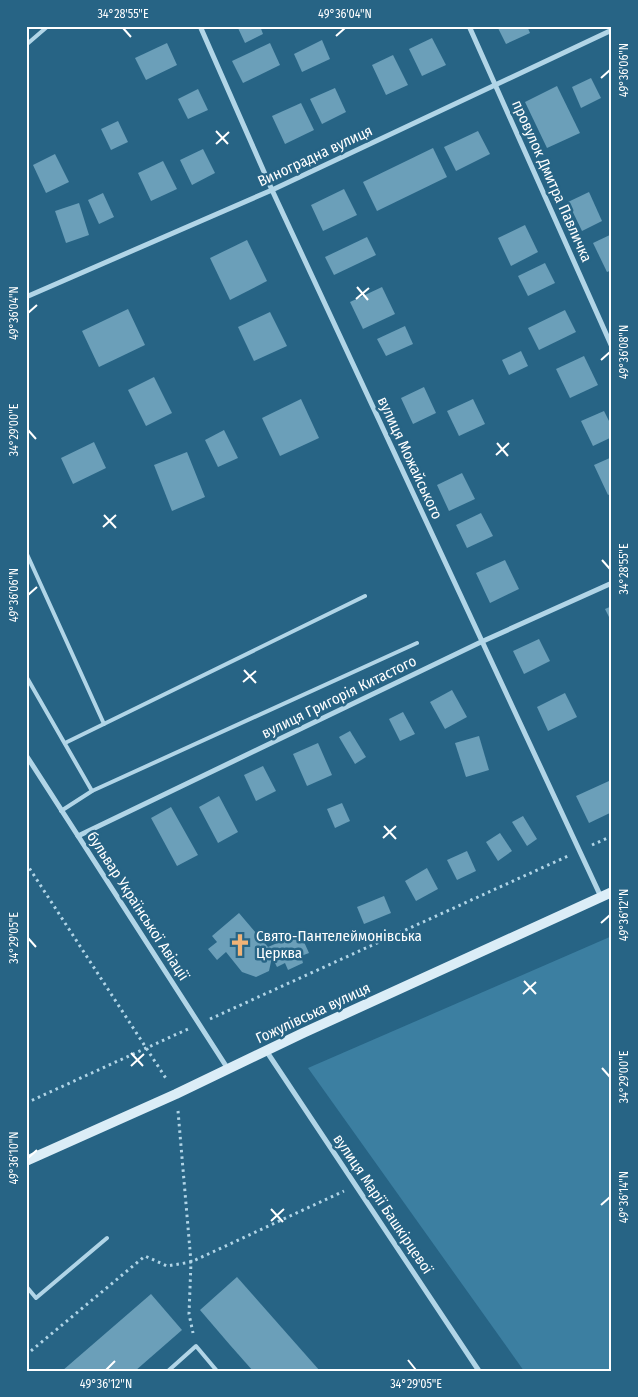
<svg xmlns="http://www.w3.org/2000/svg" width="638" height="1397" font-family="'Fira Sans Condensed',sans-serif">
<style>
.green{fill:#3c7fa1}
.building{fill:#6b9fb9}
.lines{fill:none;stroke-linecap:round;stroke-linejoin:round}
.path{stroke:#b1d5e7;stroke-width:3;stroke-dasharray:2.5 4;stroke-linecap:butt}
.lane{stroke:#b1d5e7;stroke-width:4}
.street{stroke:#b1d5e7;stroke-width:5}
.secondary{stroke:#dbedf7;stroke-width:10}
.ticks{fill:none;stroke:#fff;stroke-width:2}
.labels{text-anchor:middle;stroke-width:5;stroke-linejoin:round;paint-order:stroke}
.street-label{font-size:15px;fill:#fff;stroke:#276485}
.poi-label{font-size:15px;fill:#fff;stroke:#276485;text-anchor:start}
.neatline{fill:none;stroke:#fff;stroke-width:2}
.ticks-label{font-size:12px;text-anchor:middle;fill:#fff}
</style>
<rect width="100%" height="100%" fill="#276485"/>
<!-- green -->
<path class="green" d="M612 936V1371H524L308 1068Z"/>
<!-- building -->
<g class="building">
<path d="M241 26H260L263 34 245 43 238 28Z"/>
<path d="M497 26H527L530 33 506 44Z"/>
<path d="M432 38 446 65 422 76 409 49Z"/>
<path d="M322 40 330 59 302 72 294 54Z"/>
<path d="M167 43 177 65 146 80 135 58Z"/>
<path d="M270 43 280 65 243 83 232 61Z"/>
<path d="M393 55 408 85 386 95 372 65Z"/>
<path d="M591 78 601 98 581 108 572 87Z"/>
<path d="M557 86 580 133 547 148 525 102Z"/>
<path d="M335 88 346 112 322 124 310 99Z"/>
<path d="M198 89 208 110 188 119 178 99Z"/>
<path d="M301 103 314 130 285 144 272 116Z"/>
<path d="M118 121 128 142 111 150 101 129Z"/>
<path d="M478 131 490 154 456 171 444 147Z"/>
<path d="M433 148 447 177 377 211 363 182Z"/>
<path d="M203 149 215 173 192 185 180 160Z"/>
<path d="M55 154 69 182 46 193 33 165Z"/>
<path d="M163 161 177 189 151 201 138 173Z"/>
<path d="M344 189 357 215 323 231 311 205Z"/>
<path d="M589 192 602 221 582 231 568 202Z"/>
<path d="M103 193 114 217 99 224 88 200Z"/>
<path d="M79 203 89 235 66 243 55 211Z"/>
<path d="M525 225 538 252 511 266 498 238Z"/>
<path d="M612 234V270L607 272 593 243Z"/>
<path d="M367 237 376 255 334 275 325 257Z"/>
<path d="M247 240 267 281 230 300 210 258Z"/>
<path d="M545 263 555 283 528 296 518 276Z"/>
<path d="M382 287 395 314 363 329 350 302Z"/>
<path d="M128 309 145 345 99 367 82 331Z"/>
<path d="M565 310 576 332 539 350 528 328Z"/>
<path d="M270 312 287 346 254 361 238 327Z"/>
<path d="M405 326 413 344 386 356 377 339Z"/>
<path d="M521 351 528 366 509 375 502 360Z"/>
<path d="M584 356 598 385 570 398 556 369Z"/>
<path d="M154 377 172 413 146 426 128 390Z"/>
<path d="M424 387 436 413 413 424 401 398Z"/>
<path d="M301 399 319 438 280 456 262 418Z"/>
<path d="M473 399 485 424 459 436 447 411Z"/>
<path d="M604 411 612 427V437L593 446 581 421Z"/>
<path d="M224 430 238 458 218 467 205 440Z"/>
<path d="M94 442 106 468 73 484 61 458Z"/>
<path d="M187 452 205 497 172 511 154 465Z"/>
<path d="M612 457V493L608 495 594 465Z"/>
<path d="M462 473 475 499 449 511 437 485Z"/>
<path d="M481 513 493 536 467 548 456 525Z"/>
<path d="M505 560 519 589 490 603 476 573Z"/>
<path d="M612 606V623L605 609Z"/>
<path d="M539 639 550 661 524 674 513 651Z"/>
<path d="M452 690 467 717 445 729 430 702Z"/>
<path d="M565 693 577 717 548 731 537 707Z"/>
<path d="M403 712 415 734 400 741 389 719Z"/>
<path d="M350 731 366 757 355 764 339 737Z"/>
<path d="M479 736 489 770 466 777 455 743Z"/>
<path d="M318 743 332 775 307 786 293 754Z"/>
<path d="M263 766 276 791 256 801 244 775Z"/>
<path d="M609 781 612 787V812L589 823 576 796Z"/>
<path d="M219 796 238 832 218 843 199 807Z"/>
<path d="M342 803 350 821 335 828 327 809Z"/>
<path d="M171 807 198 855 177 866 151 818Z"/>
<path d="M523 816 537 839 527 846 512 822Z"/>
<path d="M500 833 512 851 498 861 486 842Z"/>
<path d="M467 851 476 871 457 880 447 860Z"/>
<path d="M427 868 438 889 416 901 405 881Z"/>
<path d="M384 896 391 913 364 924 357 907Z"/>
<path d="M239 913 268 947 300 933 309 953 301 956 303 963 288 970 285 963 277 967 272 957 269 971 256 977 242 972 226 952 217 960 208 949 217 942 212 936Z"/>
<path d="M237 1277 320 1371H253L230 1345 200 1310Z"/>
<path d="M151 1294 182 1330 135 1371H62Z"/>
</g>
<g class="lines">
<!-- path -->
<g class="path">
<path d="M592 845 612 836"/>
<path d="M26 863 167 1080"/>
<path d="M210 1019 568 856"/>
<path d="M26 1103 188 1029"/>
<path d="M178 1111 191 1262 189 1314 193 1333"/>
<path d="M26 1355 145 1256 167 1266 191 1262 344 1191"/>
</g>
<!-- lane -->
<g class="lane">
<path d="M26 45 48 26"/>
<path d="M26 552 104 724"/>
<path d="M26 676 92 791"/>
<path d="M65 743 365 596"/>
<path d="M61 811 92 791 417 643"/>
<path d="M26 1286 36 1298 107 1238"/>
<path d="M168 1371 196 1346 217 1371"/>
</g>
<!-- street -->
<g class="street">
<path d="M200 26 272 190 601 897"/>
<path d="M469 26 612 347"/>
<path d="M26 297 272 190 612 30"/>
<path d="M26 755 228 1069"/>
<path d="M78 836 481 642 612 583"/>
<path d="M267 1052 479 1371"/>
</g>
<!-- secondary -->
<path class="secondary" d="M26 1161 176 1094 303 1033 612 892"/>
</g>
<!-- ticks -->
<path class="ticks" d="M123 28 131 37M336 36 345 28M601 78 610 70M216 131 228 144M216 144 229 132M357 287 368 300M356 299 369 288M28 313 37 305M601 360 610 352M28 430 36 439M497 443 508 456M496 455 509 443M104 515 116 528M103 527 116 515M602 560 610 569M28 595 37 587M244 670 256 683M243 682 256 671M384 826 396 839M383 838 396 826M601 923 610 915M28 938 36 947M524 981 536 994M523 994 536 982M131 1053 143 1066M131 1066 144 1054M602 1068 610 1077M28 1158 37 1150M601 1205 610 1197M271 1209 283 1222M271 1221 284 1209M408 1360 416 1370M106 1370 115 1361"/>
<!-- icons -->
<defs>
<symbol id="church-bare" viewBox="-9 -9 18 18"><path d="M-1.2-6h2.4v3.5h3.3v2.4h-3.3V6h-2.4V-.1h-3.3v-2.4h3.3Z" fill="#f0b377" stroke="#276485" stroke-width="2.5" paint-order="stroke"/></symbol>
</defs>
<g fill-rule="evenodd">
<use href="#church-bare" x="224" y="929" width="32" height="32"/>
</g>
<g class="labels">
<!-- street labels -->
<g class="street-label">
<text transform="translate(315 156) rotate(-25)" y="5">Виноградна вулиця</text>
<text transform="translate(552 181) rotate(66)" y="5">провулок Дмитра Павличка</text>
<text transform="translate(410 458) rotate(65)" y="5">вулиця Можайського</text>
<text transform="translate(339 697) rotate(-26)" y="5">вулиця Григорія Китастого</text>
<text transform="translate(138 906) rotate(57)" y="5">бульвар Української Авіації</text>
<text transform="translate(313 1013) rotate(-25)" y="5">Гожулівська вулиця</text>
<text transform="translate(383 1204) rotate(56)" y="5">вулиця Марії Башкірцевої</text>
</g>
<!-- poi labels -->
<g class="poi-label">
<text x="256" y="941">Свято-Пантелеймонівська<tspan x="256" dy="17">Церква</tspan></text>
</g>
</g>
<!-- border -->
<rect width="638" height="1397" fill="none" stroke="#276485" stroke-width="55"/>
<rect x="28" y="28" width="582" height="1342" class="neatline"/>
<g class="ticks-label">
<text x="123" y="18">34°28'55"E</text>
<text x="345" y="18">49°36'04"N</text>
<text transform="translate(624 70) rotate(-90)" y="4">49°36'06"N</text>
<text transform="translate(14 313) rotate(-90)" y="4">49°36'04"N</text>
<text transform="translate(624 352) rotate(-90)" y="4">49°36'08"N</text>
<text transform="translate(14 430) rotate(-90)" y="4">34°29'00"E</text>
<text transform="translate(624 569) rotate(-90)" y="4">34°28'55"E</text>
<text transform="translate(14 595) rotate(-90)" y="4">49°36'06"N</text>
<text transform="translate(624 915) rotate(-90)" y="4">49°36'12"N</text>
<text transform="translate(14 938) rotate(-90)" y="4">34°29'05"E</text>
<text transform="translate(624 1077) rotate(-90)" y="4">34°29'00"E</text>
<text transform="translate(14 1158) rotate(-90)" y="4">49°36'10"N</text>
<text transform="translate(624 1197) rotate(-90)" y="4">49°36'14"N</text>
<text x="106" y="1388">49°36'12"N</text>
<text x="416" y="1388">34°29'05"E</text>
</g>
</svg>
